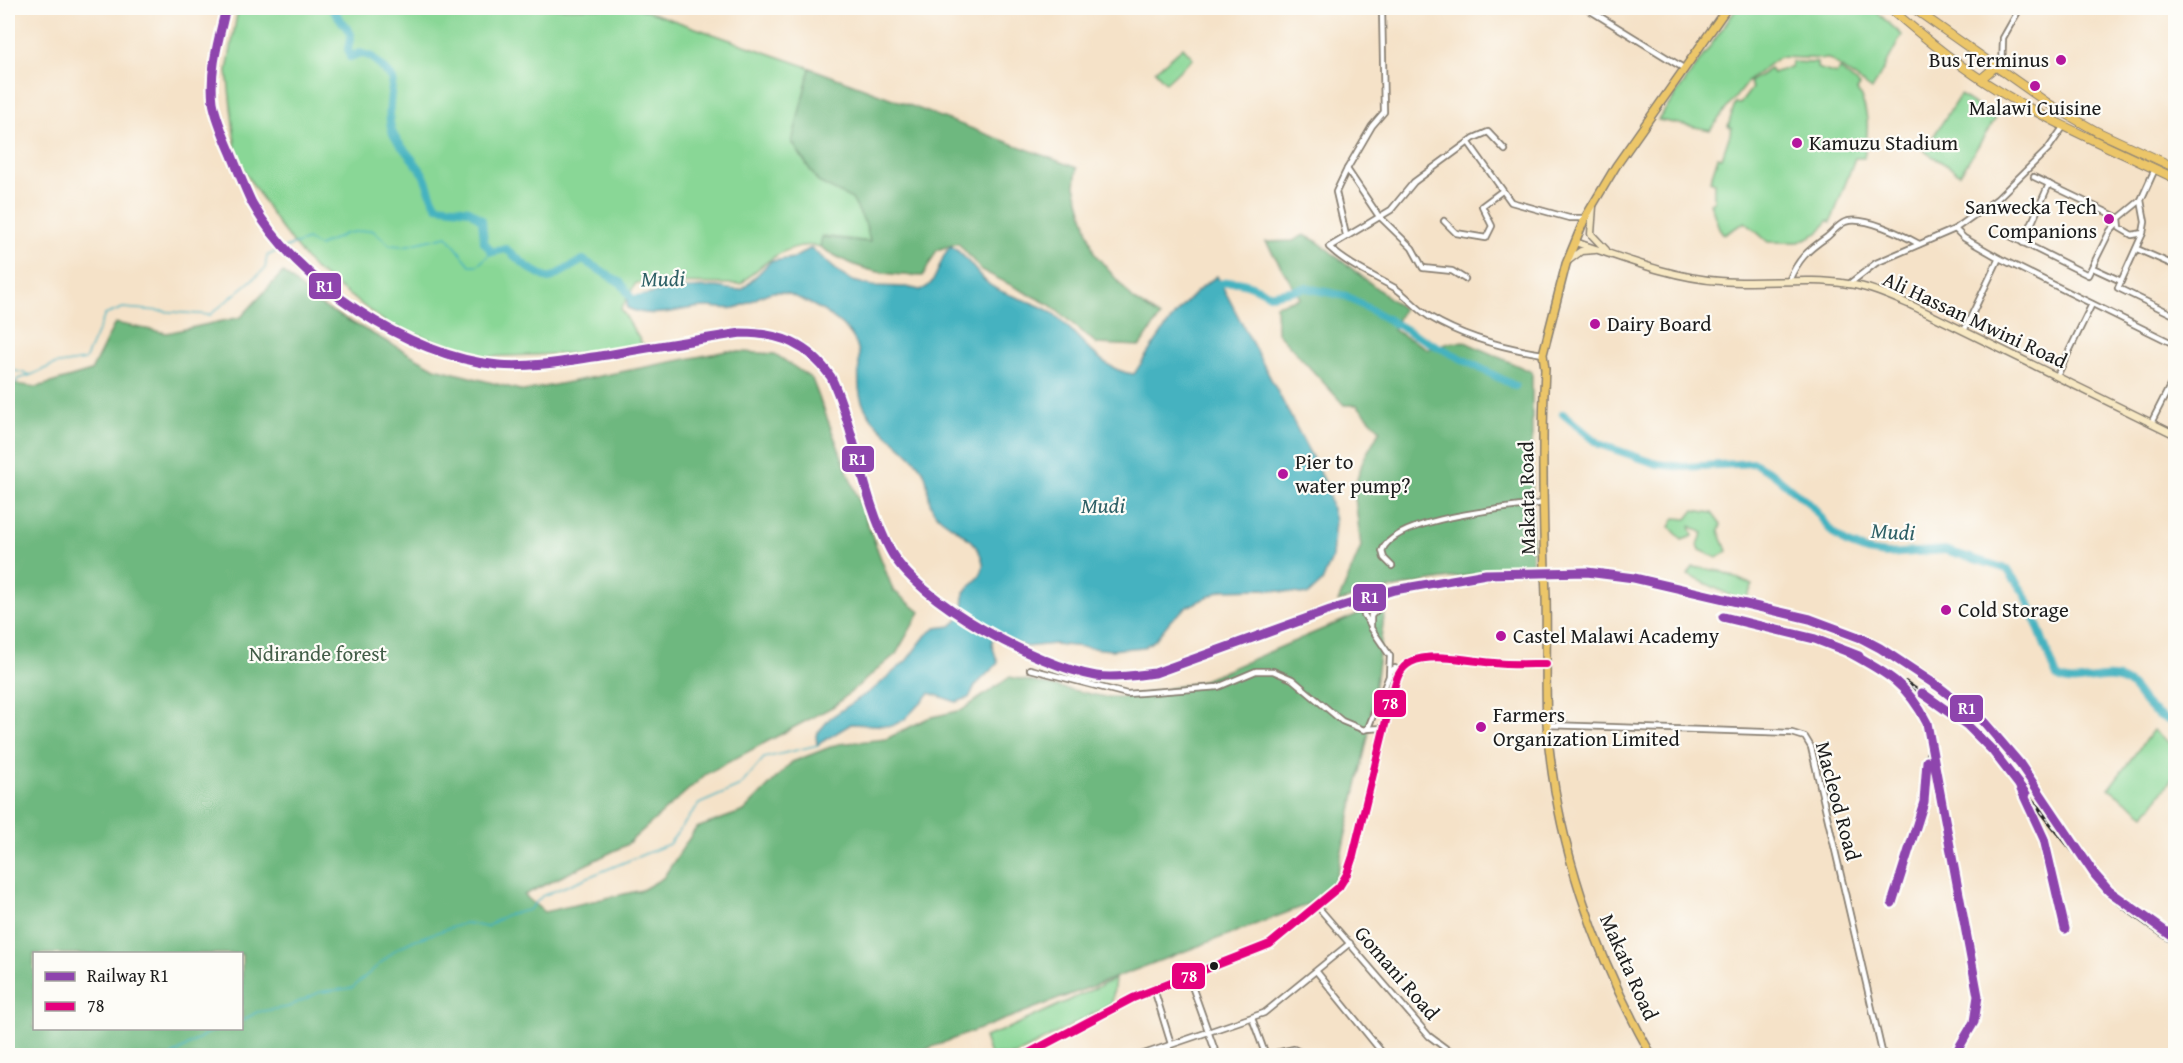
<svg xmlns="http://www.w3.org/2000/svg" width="2183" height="1063" font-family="'Gentium Book Plus',serif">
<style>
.green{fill:#89d796;stroke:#527a59;stroke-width:1.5}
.forest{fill:#6eb87f;stroke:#456a4e;stroke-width:1.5;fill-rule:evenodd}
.water{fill:#44b2c0;stroke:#30676e;stroke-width:1.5}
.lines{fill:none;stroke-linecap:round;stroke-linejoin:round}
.stream{stroke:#44b2c0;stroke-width:1.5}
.river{stroke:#44b2c0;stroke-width:8}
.minor-casing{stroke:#887f72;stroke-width:8}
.tertiary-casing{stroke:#887f72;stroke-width:8}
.secondary-casing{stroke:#887f72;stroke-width:9}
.primary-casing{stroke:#887f72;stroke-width:10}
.trunk-casing{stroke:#887f72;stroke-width:10}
.minor{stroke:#fff;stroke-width:4.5}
.tertiary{stroke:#fff;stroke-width:5}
.secondary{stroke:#f7e8c3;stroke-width:6}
.primary{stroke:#ecc669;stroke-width:7}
.trunk{stroke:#ecc669;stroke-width:8}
.rail-casing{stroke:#1c1c1c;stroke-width:4}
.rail{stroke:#fdfcf7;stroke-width:1.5;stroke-dasharray:4.5;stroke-linecap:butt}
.bus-1-casing{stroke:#fdfcf7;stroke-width:12}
.bus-1{stroke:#e5007d;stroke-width:8}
.rail-1-casing{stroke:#fdfcf7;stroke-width:14}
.rail-1{stroke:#8e44ad;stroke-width:9}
.poi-dot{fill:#b5179e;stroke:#fdfcf7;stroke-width:2}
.bus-dot{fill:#1c1c1c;stroke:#fdfcf7;stroke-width:2}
.labels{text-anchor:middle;stroke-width:4.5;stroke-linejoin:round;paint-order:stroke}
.poi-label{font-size:21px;fill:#1c1c1c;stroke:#fdfcf7;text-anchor:start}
.street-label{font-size:21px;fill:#1c1c1c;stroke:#fdfcf7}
.park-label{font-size:21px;fill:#425d47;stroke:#fdfcf7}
.water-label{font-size:22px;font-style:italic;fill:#2e6066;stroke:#fdfcf7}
.line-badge{stroke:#fdfcf7;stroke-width:2}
.badge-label{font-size:16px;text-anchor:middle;font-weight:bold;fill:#fff}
</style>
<rect width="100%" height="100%" fill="#fdfcf7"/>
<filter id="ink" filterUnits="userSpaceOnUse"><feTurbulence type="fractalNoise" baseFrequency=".0167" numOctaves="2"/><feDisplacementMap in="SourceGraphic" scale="12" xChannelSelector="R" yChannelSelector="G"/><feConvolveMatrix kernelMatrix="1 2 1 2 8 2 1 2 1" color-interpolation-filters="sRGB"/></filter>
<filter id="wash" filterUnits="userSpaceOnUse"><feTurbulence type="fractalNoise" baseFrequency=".008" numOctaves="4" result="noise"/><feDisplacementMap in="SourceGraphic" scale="24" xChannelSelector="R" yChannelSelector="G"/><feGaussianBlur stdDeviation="1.35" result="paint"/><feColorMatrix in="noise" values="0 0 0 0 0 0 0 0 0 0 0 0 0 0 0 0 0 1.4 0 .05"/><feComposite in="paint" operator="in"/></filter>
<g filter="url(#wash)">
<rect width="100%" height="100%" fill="#f5e2c8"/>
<!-- green -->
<g class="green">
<path d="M238 8H638L811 68 793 141 851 190 864 218 871 242 823 236 821 247C790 239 762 264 741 284L636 283 621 309 643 345 603 352 482 357 389 325 313 268 281 228 237 160 227 71Z"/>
<path d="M1737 8H1872L1902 35 1872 90 1829 59 1779 57 1748 81 1710 130 1658 120Z"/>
<path d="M1183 47 1193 58 1166 83 1155 71Z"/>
<path d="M1792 62 1817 63V68L1836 74 1840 69 1860 86 1857 90C1871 113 1868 133 1864 158H1855L1831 222 1828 221 1818 233 1799 242H1768L1745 222 1724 235 1719 228 1710 203 1714 202V183L1710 181 1718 157 1722 158 1732 128 1728 126 1735 103 1740 104 1752 88 1749 82 1770 69 1773 73 1791 67Z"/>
<path d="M1960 95 1996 118 1960 174 1924 151Z"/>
<path d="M1694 510 1712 513 1721 525 1719 531 1727 551 1717 558 1700 550 1698 544 1703 533 1690 526 1693 536 1682 540 1670 527 1675 518 1687 519Z"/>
<path d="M1693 567 1720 571 1753 585 1744 602 1688 575Z"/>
<path d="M2153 730 2175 747V775L2145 815 2109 788Z"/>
<path d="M1115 979 1112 1004 1015 1055H990L984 1037 1007 1029Z"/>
</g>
<!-- forest -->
<g class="forest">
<path d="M810 68 1077 168 1075 186 1094 253 1134 300 1160 317 1140 346 1097 344 1050 305 981 270 958 243 937 250 923 276C879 275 857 270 820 247L822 237 870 242 866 225 852 199 818 182 792 142Z"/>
<path d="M1304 235 1318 242 1403 309 1393 330 1428 349 1448 343 1465 342 1532 372V570C1465 573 1402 584 1338 602L1361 547 1354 489 1363 460 1380 430 1357 405H1344L1277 332 1276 305 1300 298 1266 242 1293 241Z"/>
<path d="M283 272 320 305 435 368 524 391 727 351 775 354 812 379 893 590 920 612 896 654 834 706 706 774 626 845 524 895 544 912 642 890 663 878 696 828 744 811 792 762 838 744 886 739 928 718 962 710 1010 677 1105 697H1129L1199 682 1386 602 1368 737 1334 886 1307 905 911 1055 8 1056V383L37 387 91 371 115 323 167 333 241 317ZM34 954H242V1028H34Z"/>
</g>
<!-- water -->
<path class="water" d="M951 246C968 256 974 273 990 285 1009 298 1035 300 1054 314 1078 333 1101 372 1134 374 1158 338 1180 300 1217 276L1326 484 1335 521 1332 558 1322 582 1308 595 1263 589 1222 590 1187 607 1171 620 1155 640 1144 647 1111 650 1054 644 1026 647 993 633 992 645 998 663 975 686 969 698 956 702 930 693 904 720 892 726 851 724 817 745 816 735 830 718 876 687 907 660 926 635 936 628 951 626 963 615 964 592C971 585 985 575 983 563 978 534 940 525 932 508 926 495 930 480 922 469 906 446 880 434 866 410 856 394 859 375 859 357 859 326 813 304 789 294 766 285 755 304 734 308 725 310 716 307 707 307 680 307 657 321 627 308V300C654 291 682 288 711 287 721 286 734 292 743 289L771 261 794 258 811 248 842 275 853 281 873 286 907 287 920 290C940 285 937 258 951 246Z"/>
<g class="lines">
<!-- stream -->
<g class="stream">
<path d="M282 249 307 240 319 246 347 233 372 230 390 245 404 246 447 236 470 265H478L492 252"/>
<path d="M8 369 31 375 53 365 85 360 105 315 123 308 210 315 265 269 267 256 279 250"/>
<path d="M8 390 18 379 31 375"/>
<path d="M242 1021 257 1012 288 1007 320 992 352 988 398 948 414 940 465 923 486 927 506 915 529 910 542 896 669 844 699 804 740 786 764 758 818 745"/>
<path d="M171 1056 206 1034 221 1028"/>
</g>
<!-- river -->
<g class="river">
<path d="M332 8 351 34 348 49 350 57 360 53 372 57 393 79C391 96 385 125 396 139 405 152 417 162 424 176 429 187 430 196 437 206L469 210 482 220 484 242 492 252 506 249 529 268 549 279 583 260 621 283 632 299H642"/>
<path d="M1211 289C1231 275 1251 284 1270 295L1274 294"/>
<path d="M1270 295 1306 288 1346 296 1417 336 1515 386"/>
<path d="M1563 414 1599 444 1657 464 1683 467 1754 463 1772 473 1812 506 1832 532 1846 543 1867 551 1886 554 1945 550 2007 569 2026 596 2057 677C2075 689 2101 672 2122 680 2133 684 2137 694 2145 703 2153 713 2164 719 2176 724"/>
</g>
</g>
</g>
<g filter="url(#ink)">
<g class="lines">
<defs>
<g id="minor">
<path d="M1382 8 1384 112 1372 126 1347 169 1378 215 1412 248 1423 268 1452 271 1465 279"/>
<path d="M1586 8 1685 69"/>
<path d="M2002 72 2003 38 2020 8"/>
<path d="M1469 143 1511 202 1569 218H1585"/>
<path d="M1505 150 1488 132 1474 138 1414 182 1391 210 1329 247C1348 265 1372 275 1395 288 1408 297 1417 309 1430 317 1465 338 1504 348 1543 354"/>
<path d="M2034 177 2119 218"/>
<path d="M2141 200 2145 222 2143 233 2132 235 2120 228 2119 218 2141 200 2155 169"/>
<path d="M1444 221 1456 233 1486 238 1492 226 1482 206 1502 191"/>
<path d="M1955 229 1964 238 1999 258 2176 345"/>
<path d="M2143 233 2118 288 2176 316"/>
<path d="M1346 235 1336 192 1347 169"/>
<path d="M2010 236 2088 275 2110 231 2118 222"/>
<path d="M2023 243 2049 184"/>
<path d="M2137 249 2176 266"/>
<path d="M2093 268 2121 281"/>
<path d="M1789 281C1798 259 1808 250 1827 237 1832 233 1839 224 1845 222 1863 215 1903 235 1919 244"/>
<path d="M1849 284 1876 263 1955 229 1997 199 2048 149 2064 126"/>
<path d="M1964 331 1999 258"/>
<path d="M2057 376 2092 304"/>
<path d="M2151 423 2176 374"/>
<path d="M1392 566 1384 558 1382 551C1393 518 1510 508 1543 503"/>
<path d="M1371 604V628L1390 656 1389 675"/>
<path d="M1370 624 1364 615V608L1367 604 1379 602 1380 607 1372 615"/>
<path d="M1030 669 1127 694 1218 687 1256 671H1273L1292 679 1342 721 1364 730 1368 728 1391 671 1395 668 1400 672"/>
<path d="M1547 725 1792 733 1805 737 1811 747 1883 1056"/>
<path d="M1366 729 1384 728"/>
<path d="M1318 907 1429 1036 1456 1056"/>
<path d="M1317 972 1385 1056"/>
<path d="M1188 975 1217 1056"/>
<path d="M1154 989 1171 1044"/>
<path d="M1252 1018 1266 1056"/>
<path d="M1168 1046 1171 1056"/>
<path d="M1266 1055 1294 1049 1308 1056"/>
<path d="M1138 1056 1264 1013 1350 943"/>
</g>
<path id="tertiary" d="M1023 1056 1133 998 1270 944 1339 887 1347 874 1353 856 1393 692C1396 680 1399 668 1411 662 1431 652 1473 661 1494 663 1511 665 1529 664 1546 664"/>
<g id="secondary">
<path d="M1593 206 1591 234 1606 250"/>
<path d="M1575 242C1620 257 1672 278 1720 281 1763 285 1806 277 1848 284 1871 287 1892 297 1913 306L2176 435"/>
<path d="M1569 260 1581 251 1595 250"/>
</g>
<path id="primary" d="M1652 1056C1595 956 1555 839 1547 724 1545 681 1547 639 1546 596 1543 521 1541 445 1545 369L1543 354 1566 264 1585 218 1616 166 1727 8"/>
<g id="trunk">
<path d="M1890 8C1924 38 1960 67 1999 91 2056 125 2116 150 2176 179"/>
<path d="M1913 8 2049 104 2096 131 2176 168"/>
<path d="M1981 79 1995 67"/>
</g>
</defs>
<!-- minor casing -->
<use href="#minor" class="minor-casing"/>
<!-- tertiary casing -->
<use href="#tertiary" class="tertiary-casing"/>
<!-- secondary casing -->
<use href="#secondary" class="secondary-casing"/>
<!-- primary casing -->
<use href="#primary" class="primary-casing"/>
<!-- trunk casing -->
<use href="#trunk" class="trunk-casing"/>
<!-- minor -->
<use href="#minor" class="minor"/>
<!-- tertiary -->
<use href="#tertiary" class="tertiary"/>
<!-- secondary -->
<use href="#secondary" class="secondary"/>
<!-- primary -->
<use href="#primary" class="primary"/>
<!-- trunk -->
<use href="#trunk" class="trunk"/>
<defs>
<g id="rail">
<path d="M1723 617 1815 639 1855 655"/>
<path d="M1848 652C1885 672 1908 684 1927 723L1978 996 1974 1022 1954 1056"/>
<path d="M1905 682 1967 725 1992 750 2080 860"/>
<path d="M2028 803 2044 839 2065 929"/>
<path d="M2077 855C2099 896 2139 919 2176 945"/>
<path d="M1892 903 1924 802 1927 753"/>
</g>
</defs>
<!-- rail casing -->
<use href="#rail" class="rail-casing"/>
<!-- rail -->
<use href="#rail" class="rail"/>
<defs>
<path id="bus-1" d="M1023 1056 1133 998 1270 944 1339 887 1347 874 1353 856 1393 692C1396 680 1399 668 1411 662 1431 652 1473 661 1494 663 1511 665 1529 664 1546 664"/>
</defs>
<!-- bus-1 casing -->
<use href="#bus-1" class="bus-1-casing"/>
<!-- bus-1 -->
<use href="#bus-1" class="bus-1"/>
<defs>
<g id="rail-1">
<path d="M226 8C219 38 209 71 213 102 216 119 224 137 231 153 238 170 244 187 252 203 296 282 409 357 498 365 535 368 571 360 607 355 651 347 696 340 741 333 780 333 808 344 831 377 856 432 862 496 890 550 916 601 1040 667 1096 676 1116 679 1136 675 1155 673L1330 610 1394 590 1486 574 1587 572 1634 578 1810 619 1861 638 1880 648 1939 687 1984 722 2020 764 2095 875 2109 891 2176 939"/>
<path d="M1723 617 1815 639 1859 656"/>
<path d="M1848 652C1885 672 1908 684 1927 723L1978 996 1974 1022 1954 1056"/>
<path d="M1922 693 1967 725 1992 750 2026 794"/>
<path d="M2020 787 2044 839 2065 929"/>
<path d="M1892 903 1924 802 1927 761"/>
</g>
</defs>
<!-- rail-1 casing -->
<use href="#rail-1" class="rail-1-casing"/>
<!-- rail-1 -->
<use href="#rail-1" class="rail-1"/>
</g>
</g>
<!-- markers -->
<g class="poi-dot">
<circle cx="2061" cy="60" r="6"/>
<circle cx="2035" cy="86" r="6"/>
<circle cx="1797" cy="143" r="6"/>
<circle cx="2109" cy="219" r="6"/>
<circle cx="1595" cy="324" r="6"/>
<circle cx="1283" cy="474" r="6"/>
<circle cx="1946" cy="610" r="6"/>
<circle cx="1501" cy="636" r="6"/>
<circle cx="1481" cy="727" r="6"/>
</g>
<circle class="bus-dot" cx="1214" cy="966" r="5"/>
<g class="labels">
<!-- poi labels -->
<g class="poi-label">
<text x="2049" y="67" text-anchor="end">Bus Terminus</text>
<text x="2035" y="115" text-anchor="middle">Malawi Cuisine</text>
<text x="1809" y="150">Kamuzu Stadium</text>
<text x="2097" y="214" text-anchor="end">Sanwecka Tech<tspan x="2097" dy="24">Companions</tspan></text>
<text x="1607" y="331">Dairy Board</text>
<text x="1295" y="469">Pier to<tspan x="1295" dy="24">water pump?</tspan></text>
<text x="1958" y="617">Cold Storage</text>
<text x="1513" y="643">Castel Malawi Academy</text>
<text x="1493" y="722">Farmers<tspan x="1493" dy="24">Organization Limited</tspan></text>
</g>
<!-- street labels -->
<g class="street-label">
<text transform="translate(1975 320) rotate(25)" y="7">Ali Hassan Mwini Road</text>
<text transform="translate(1527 498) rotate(-91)" y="7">Makata Road</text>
<text transform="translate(1838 801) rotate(75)" y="7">Macleod Road</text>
<text transform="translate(1629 967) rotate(66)" y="7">Makata Road</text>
<text transform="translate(1397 973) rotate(49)" y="7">Gomani Road</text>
</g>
<!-- park labels -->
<g class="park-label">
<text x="318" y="661">Ndirande forest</text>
</g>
<!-- water labels -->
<g class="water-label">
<text transform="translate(663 278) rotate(-1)" y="8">Mudi</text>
<text x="1103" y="513">Mudi</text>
<text transform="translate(1893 531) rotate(3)" y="8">Mudi</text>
</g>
</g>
<g class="line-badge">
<rect x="308" y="272" width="34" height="28" rx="6" fill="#8e44ad"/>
<rect x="841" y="445" width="34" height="28" rx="6" fill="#8e44ad"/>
<rect x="1352" y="583" width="35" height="29" rx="6" fill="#8e44ad"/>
<rect x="1373" y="689" width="34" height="29" rx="6" fill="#e5007d"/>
<rect x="1949" y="694" width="35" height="29" rx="6" fill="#8e44ad"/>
<rect x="1171" y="962" width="35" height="28" rx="6" fill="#e5007d"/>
</g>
<g class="badge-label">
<text x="325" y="292">R1</text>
<text x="858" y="465">R1</text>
<text x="1370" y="603">R1</text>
<text x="1390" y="709">78</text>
<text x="1967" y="714">R1</text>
<text x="1189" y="982">78</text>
</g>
<!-- margin -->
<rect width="2183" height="1063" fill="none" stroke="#fdfcf7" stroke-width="30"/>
<!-- legend -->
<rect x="33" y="952" width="210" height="78" fill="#fdfcf7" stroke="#a3a29f" stroke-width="1.5"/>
<rect x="45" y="972" width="30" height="9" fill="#8e44ad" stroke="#a3a29f" stroke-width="1.5"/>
<text x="87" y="982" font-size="18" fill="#1c1c1c">Railway R1</text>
<rect x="45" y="1002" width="30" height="9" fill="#e5007d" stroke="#a3a29f" stroke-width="1.5"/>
<text x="87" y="1012" font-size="18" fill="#1c1c1c">78</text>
</svg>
